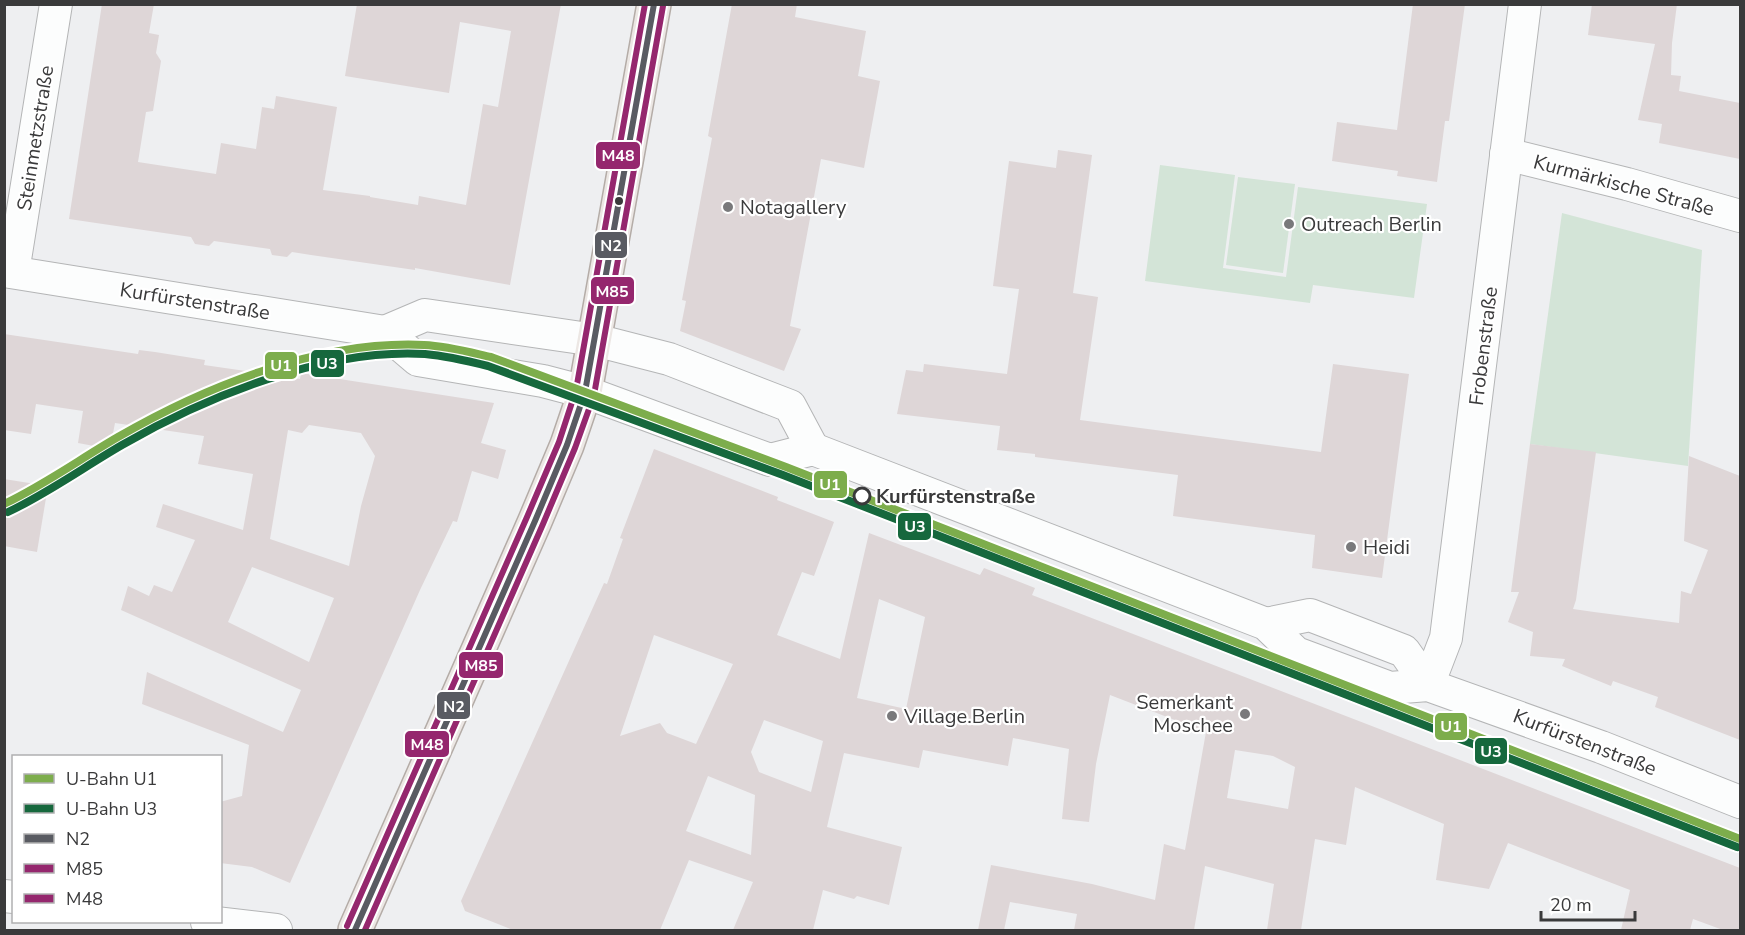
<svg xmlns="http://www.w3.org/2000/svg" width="1745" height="935" font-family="'Nunito Sans',sans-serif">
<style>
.green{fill:#d3e4d7}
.building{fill:#ded6d7;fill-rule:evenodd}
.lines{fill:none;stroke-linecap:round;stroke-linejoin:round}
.minor-casing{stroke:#b4b5b6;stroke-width:34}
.major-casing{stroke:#b4aca7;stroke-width:36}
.minor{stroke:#fcfdfd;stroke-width:32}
.major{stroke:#ece7e4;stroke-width:33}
.bus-1-casing{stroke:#fff;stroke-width:10}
.bus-2-casing{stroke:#fff;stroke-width:10}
.bus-3-casing{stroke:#fff;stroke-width:10}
.bus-1{stroke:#595b62;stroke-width:6}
.bus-2{stroke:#95276e;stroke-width:6}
.bus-3{stroke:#95276e;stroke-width:6}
.metro-1-casing{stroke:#fff;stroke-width:12}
.metro-2-casing{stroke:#fff;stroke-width:12}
.metro-1{stroke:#7dad4c;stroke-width:8}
.metro-2{stroke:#16683d;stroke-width:8}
.bus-dot{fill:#3a3a3b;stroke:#fff;stroke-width:2}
.poi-dot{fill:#79797b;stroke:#fff;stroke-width:2}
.stop-dot{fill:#fff;stroke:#3a3a3b;stroke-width:3}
.labels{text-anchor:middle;stroke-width:4.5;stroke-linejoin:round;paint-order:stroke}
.street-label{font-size:20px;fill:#3a3a3b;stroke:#fff}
.poi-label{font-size:20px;fill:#3a3a3b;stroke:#fff;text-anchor:start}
.stop-label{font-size:20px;font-weight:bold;fill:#3a3a3b;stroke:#fff;text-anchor:start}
.line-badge{stroke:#fff;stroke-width:2}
.badge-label{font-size:16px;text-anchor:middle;font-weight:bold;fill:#fff}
</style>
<rect width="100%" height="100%" fill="#eeeff1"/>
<!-- green -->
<g class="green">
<path d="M1160 165 1235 175 1223 268 1286 277 1298 187 1427 204 1414 298 1313 285 1310 303 1145 281Z"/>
<path d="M1238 177 1295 184 1283 273 1226 265Z"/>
<path d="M1562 213 1702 250 1688 466 1530 444Z"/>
</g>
<!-- building -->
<g class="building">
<path d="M102 4H154L149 33 159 35 156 53 161 61 153 111 146 112 138 162 216 174 221 143 256 149 262 107 274 109 276 96 337 107 323 190 370 196V197L418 205 419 196 466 205 483 104 498 107 511 31 460 22 449 93 345 76 357 4H561L510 285 415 268V270L311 255 292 252 287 257 272 255 270 249 214 241 209 246 195 244 191 237 69 219Z"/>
<path d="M732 4H797L795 17 866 31 858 76 880 81 864 168 821 159 790 326 801 329 784 371 680 331 686 301 682 300 712 138 708 136Z"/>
<path d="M1413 4H1465L1449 121H1445L1437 182 1397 176 1398 171 1332 161 1337 122 1397 130Z"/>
<path d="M1592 4H1677L1672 43 1671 75 1681 76 1679 91 1740 103V159L1659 143 1662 124 1638 120 1655 44 1588 35Z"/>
<path d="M1058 150 1092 155 1073 293 1098 297 1080 420 1321 452 1333 364 1409 374 1382 578 1312 568 1315 535 1173 516 1178 475 1035 457V454L997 450 1000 426 897 414 906 370 923 372 924 364 1007 374 1019 289 993 286 1009 161 1056 168Z"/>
<path d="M4 334 138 354 139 350 155 352 205 360 204 365 300 379 301 373 494 403 481 443 506 450 498 479 472 471 457 522 453 521 420 590 290 883 252 867 220 863V802L242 796 249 745 142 704 147 672 283 732 301 690 121 610 128 586 149 596 154 585 172 592 195 540 156 527 163 504 243 530 253 474 198 464 204 436 115 423 110 449 78 443 83 411 36 404 31 434 4 430ZM309 425 361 433 375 456 361 506 349 566 270 539 288 430 302 433ZM252 567 334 598 309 662 228 622Z"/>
<path d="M1530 444 1596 452 1576 600 1573 609 1594 612 1679 623 1681 591 1691 594 1708 550 1684 541 1689 456 1740 476V740L1655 707 1658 697 1613 681 1611 686 1562 666 1565 659 1530 656 1533 632 1508 622 1519 592H1511Z"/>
<path d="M654 449 778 497 777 500 834 522 814 576 802 572 777 635 840 659 869 533 980 575 984 568 1035 588 1032 595 1740 868V930H1723L1693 919 1690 930H1621L1630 890 1508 843 1489 889 1436 880 1444 824 1355 787 1346 845 1315 839 1301 930H1267L1274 884 1205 866 1194 930H1074L1077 914 1010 902 1004 930H978L991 865 1092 884 1155 900 1164 844 1185 850 1206 732 1110 695 1096 764 1089 822 1062 819 1069 749 1013 738 1008 766 923 750 919 768 844 753 827 827 902 847 889 905 857 896 854 899 823 890 813 930H733L753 882 689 860 660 930H513L465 911 461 901 604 583 607 584 623 539 620 538ZM879 599 925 617 906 709 857 698ZM654 635 733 664 696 744 667 733 660 723 620 736ZM764 720 823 741 811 792 759 772 751 752ZM1235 750 1273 756 1295 767 1288 809 1227 798ZM708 776 755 795 751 855 686 831Z"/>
<path d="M4 479 48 486 37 552 4 546Z"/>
</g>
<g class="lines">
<defs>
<g id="minor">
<path d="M1506 154 1627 184 1740 216"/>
<path d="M4 271 385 332 418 360 543 381 585 392 770 460 813 449 1266 624 1296 653 1390 688 1428 685 1601 747 1740 802"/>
<path d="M13 272 56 4"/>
<path d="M385 332 425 315 595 340 669 359 790 406 813 449"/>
<path d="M1266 624 1310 615 1404 651 1428 685"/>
<path d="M1428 685 1446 638 1525 4"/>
<path d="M4 896 14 897"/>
<path d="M207 922 276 930"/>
</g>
<path id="major" d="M355 930 535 521 567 445 585 392 654 4"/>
</defs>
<!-- minor casing -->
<use href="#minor" class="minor-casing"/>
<!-- major casing -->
<use href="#major" class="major-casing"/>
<!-- minor -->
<use href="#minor" class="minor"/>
<!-- major -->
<use href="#major" class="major"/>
<defs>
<path id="bus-1" d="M355 930 535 521 567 445 585 392 654 4"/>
<path id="bus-2" d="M365 930 543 524 575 448 594 395 663 6"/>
<path id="bus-3" d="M347 926 527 517 559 442 576 390 645 4"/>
</defs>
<!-- bus-1 casing -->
<use href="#bus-1" class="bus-1-casing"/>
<!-- bus-2 casing -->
<use href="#bus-2" class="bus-2-casing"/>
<!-- bus-3 casing -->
<use href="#bus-3" class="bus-3-casing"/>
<!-- bus-1 -->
<use href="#bus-1" class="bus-1"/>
<!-- bus-2 -->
<use href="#bus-2" class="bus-2"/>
<!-- bus-3 -->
<use href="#bus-3" class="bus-3"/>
<defs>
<path id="metro-1" d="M4 504C44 485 80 459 118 437 206 386 321 340 424 345 447 346 469 352 491 357L786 467 1740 839"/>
<path id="metro-2" d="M8 512C48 493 84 467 122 445 207 396 326 348 425 354 447 356 468 361 488 366L783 475 1737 847"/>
</defs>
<!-- metro-1 casing -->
<use href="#metro-1" class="metro-1-casing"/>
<!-- metro-2 casing -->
<use href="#metro-2" class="metro-2-casing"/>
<!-- metro-1 -->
<use href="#metro-1" class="metro-1"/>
<!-- metro-2 -->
<use href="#metro-2" class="metro-2"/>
</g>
<!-- markers -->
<circle class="bus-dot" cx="619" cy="201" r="5"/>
<g class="poi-dot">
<circle cx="728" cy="207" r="6"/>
<circle cx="1289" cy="224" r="6"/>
<circle cx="1351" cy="547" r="6"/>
<circle cx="1245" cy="714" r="6"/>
<circle cx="892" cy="716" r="6"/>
</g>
<circle class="stop-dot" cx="862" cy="496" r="8"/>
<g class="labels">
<!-- street labels -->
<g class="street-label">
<text transform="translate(35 138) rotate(-81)" y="7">Steinmetzstraße</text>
<text transform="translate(1624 185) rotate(15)" y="7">Kurmärkische Straße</text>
<text transform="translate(195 301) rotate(9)" y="7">Kurfürstenstraße</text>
<text transform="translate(1483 346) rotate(-83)" y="7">Frobenstraße</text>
<text transform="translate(1585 742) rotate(21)" y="7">Kurfürstenstraße</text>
</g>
<!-- poi labels -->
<g class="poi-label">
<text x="740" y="214">Notagallery</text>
<text x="1301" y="231">Outreach Berlin</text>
<text x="1363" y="554">Heidi</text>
<text x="1233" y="709" text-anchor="end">Semerkant<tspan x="1233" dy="23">Moschee</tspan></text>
<text x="904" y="723">Village.Berlin</text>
</g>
<!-- stop labels -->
<g class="stop-label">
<text x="876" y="503">Kurfürstenstraße</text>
</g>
</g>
<g class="line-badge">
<rect x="595" y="141" width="46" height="29" rx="6" fill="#95276e"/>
<rect x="594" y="231" width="34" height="28" rx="6" fill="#595b62"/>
<rect x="590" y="276" width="45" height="29" rx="6" fill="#95276e"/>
<rect x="310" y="349" width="35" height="29" rx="6" fill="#16683d"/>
<rect x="264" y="351" width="34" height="29" rx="6" fill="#7dad4c"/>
<rect x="813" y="470" width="35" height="29" rx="6" fill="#7dad4c"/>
<rect x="897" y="512" width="35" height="29" rx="6" fill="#16683d"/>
<rect x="458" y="651" width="46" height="28" rx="6" fill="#95276e"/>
<rect x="436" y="691" width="35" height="29" rx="6" fill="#595b62"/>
<rect x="1434" y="712" width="34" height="29" rx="6" fill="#7dad4c"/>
<rect x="404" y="730" width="46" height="28" rx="6" fill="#95276e"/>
<rect x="1474" y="737" width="34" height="28" rx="6" fill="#16683d"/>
</g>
<g class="badge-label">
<text x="618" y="161">M48</text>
<text x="611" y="251">N2</text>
<text x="612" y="297">M85</text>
<text x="327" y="369">U3</text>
<text x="281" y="371">U1</text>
<text x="830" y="490">U1</text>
<text x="915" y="532">U3</text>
<text x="481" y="671">M85</text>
<text x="454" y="712">N2</text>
<text x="1451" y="732">U1</text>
<text x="427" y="750">M48</text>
<text x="1491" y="757">U3</text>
</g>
<!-- border -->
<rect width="1745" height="935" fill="none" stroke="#3a3a3b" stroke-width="12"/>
<!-- legend -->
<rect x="12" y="755" width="210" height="168" fill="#ffffff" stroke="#b0b0b1" stroke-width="1.5"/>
<rect x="24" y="774" width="30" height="9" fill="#7dad4c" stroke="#b0b0b1" stroke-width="1.5"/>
<text x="66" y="785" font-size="18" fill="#3a3a3b">U-Bahn U1</text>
<rect x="24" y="804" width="30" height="9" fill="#16683d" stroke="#b0b0b1" stroke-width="1.5"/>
<text x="66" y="815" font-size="18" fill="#3a3a3b">U-Bahn U3</text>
<rect x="24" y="834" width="30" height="9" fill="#595b62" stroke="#b0b0b1" stroke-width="1.5"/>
<text x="66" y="845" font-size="18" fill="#3a3a3b">N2</text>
<rect x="24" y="864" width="30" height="9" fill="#95276e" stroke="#b0b0b1" stroke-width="1.5"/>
<text x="66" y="875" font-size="18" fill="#3a3a3b">M85</text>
<rect x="24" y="894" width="30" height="9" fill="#95276e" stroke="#b0b0b1" stroke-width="1.5"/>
<text x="66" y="905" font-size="18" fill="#3a3a3b">M48</text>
<!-- scale -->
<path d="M1541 911v9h94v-9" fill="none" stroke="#3a3a3b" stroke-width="3"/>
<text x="1550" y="911" font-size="18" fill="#3a3a3b" stroke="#ffffff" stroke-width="4.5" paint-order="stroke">20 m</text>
</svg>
